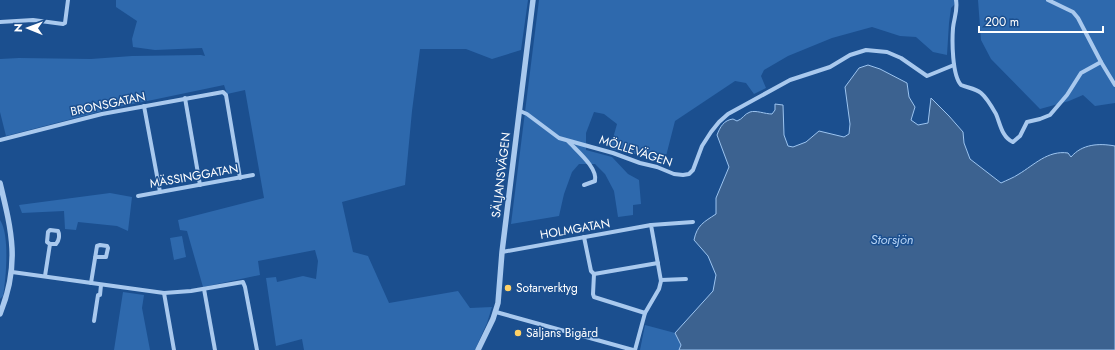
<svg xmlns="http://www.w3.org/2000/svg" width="1115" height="350" font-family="Jost,sans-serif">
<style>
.green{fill:#2e69ad}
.water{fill:#3c6290;stroke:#9cc4f0}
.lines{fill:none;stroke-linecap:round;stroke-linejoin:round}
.minor{stroke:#a9c9ee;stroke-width:4}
.tertiary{stroke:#a9c9ee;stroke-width:5.5}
.poi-dot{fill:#ffd166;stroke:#1b4f8f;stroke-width:1.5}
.labels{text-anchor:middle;stroke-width:3;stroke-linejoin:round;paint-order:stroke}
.street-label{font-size:12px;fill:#fff;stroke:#1b4f8f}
.poi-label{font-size:12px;fill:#fff;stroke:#1b4f8f;text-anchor:start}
.water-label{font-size:13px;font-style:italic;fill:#b5d3f5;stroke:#1b4f8f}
</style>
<rect width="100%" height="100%" fill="#1b4f8f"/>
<!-- green -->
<g class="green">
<path d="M116 0H528L521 50 492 59 466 49H420L412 111 405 185 342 202 353 252 368 256 389 303 458 291 470 308 492 307 487 323 475 350H304L302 339 276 346 266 278 276 277 277 282 303 276 316 279 318 261 315 250 258 261 260 275 203 287 187 231 180 230 178 220 264 198 245 90 227 94 224 85 114 108 6 136 0 112V59L19 58 91 59 132 56 201 55 205 56 202 48 155 50 133 47 132 39 137 21 116 7Z"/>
<path d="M539 0H969H959L951 8 949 23 947 55 933 52 916 37 900 36 872 27 832 38 788 56 764 70 761 76 766 88 754 94 746 83 735 81 675 121 665 160 610 149 617 124 604 114 594 112 586 133V150L612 157 628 174 639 180 641 204 633 205V215L618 217 614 191 605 174 595 164H579L572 172 564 194 559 216 511 224Z"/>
<path d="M978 0H1115V103L1095 106 1083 95 1069 101 1040 109 991 59 981 40Z"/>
<path d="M110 193 132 197 128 231 117 226 78 222 76 230 65 229 64 211 22 213 19 205Z"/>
<path d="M0 220C10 235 6 278 3 296L0 299Z"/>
<path d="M182 236 186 257 174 260 170 238Z"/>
<path d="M123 292 144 295 142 308 150 350H114Z"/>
<path d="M645 325 675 333 681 346 679 350H640Z"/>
</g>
<!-- water -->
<path class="water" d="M868 65 880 69 907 83 909 97 915 107 911 120 918 125 928 123 931 98 949 116 963 132 964 143 970 159 1001 183C1007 180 1013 178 1019 174 1034 165 1048 150 1068 153L1071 157C1082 144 1099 143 1115 146V350H679L681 345 675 333 713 291 716 275 708 256 694 240C697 225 704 222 716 214V198L729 167 717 135C720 127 724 120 733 119L737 121C743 119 744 114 750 112 756 110 765 114 772 114L775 110V104L783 105 784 135 788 146 793 147 806 142 819 131 844 137 849 134 850 124 845 87 859 68Z"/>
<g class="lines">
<!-- minor -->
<g class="minor">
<path d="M956 0C958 10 954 18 953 28 952 41 952 75 961 85 968 88 975 88 981 93 987 98 992 107 996 114 1000 123 1002 138 1013 142L1020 136 1027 122 1040 119 1050 115 1067 95 1081 73 1101 62"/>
<path d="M1048 0 1073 12 1078 18 1101 62 1115 85"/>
<path d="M0 22 33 20 63 24 65 23 68 0"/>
<path d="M185 98 200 185"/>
<path d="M144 106 160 192"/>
<path d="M520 111 527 114 559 138 613 153 640 163 657 167 674 174 683 175 689 174 693 170 702 146 711 132 719 122 728 114 790 80 830 67 850 55 866 50 887 52 901 58 927 76 954 65"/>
<path d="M0 140 102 114 223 92 226 95 240 178"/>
<path d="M568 141C577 151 598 168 595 181L584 185"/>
<path d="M138 196 253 175"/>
<path d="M584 237 591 271 594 274 593 294 594 297 645 313"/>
<path d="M502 252 651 225"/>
<path d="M12 272 164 293 191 291 243 282 245 287 257 350"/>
<path d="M594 274 658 263"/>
<path d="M45 276 50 244H56C59 241 60 235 58 231L50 230 48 232 47 242 50 244"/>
<path d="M661 280 686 279"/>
<path d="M91 283 97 246 100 245 107 246 108 248 106 257H95"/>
<path d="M204 289 215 350"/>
<path d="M164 293 174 350"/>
<path d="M496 312 633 350"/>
<path d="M94 321 98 295H100L101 285"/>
<path d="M635 350 645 313 659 289 661 281 651 225 693 222"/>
</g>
<!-- tertiary -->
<g class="tertiary">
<path d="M0 183C12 232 20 265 0 314"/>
<path d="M478 350 493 319 498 303 502 252 533 0"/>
</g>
</g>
<!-- markers -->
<g class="poi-dot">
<circle cx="508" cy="288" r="4"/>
<circle cx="518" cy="333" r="4"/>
</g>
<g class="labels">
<!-- street labels -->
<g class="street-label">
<text transform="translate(108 104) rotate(-12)" y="4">BRONSGATAN</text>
<text transform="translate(636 151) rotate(18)" y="4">MÖLLEVÄGEN</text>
<text transform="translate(501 175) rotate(-83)" y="4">SÄLJANSVÄGEN</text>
<text transform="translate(194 176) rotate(-10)" y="4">MÄSSINGGATAN</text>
<text transform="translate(575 229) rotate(-10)" y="4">HOLMGATAN</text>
</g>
<!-- poi labels -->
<g class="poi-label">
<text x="516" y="292">Sotarverktyg</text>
<text x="526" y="337">Säljans Bigård</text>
</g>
<!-- water labels -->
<g class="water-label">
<text x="892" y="244">Storsjön</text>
</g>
</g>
<!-- north arrow -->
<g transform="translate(28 28) rotate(271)" stroke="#1b4f8f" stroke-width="3" paint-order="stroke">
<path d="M0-3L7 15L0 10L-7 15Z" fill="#ffffff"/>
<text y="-6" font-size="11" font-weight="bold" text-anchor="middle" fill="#ffffff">N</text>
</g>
<!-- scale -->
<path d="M979 26v6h124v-6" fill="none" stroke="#ffffff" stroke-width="2"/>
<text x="985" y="26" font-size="12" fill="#ffffff" stroke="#1b4f8f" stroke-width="3" paint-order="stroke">200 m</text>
</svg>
